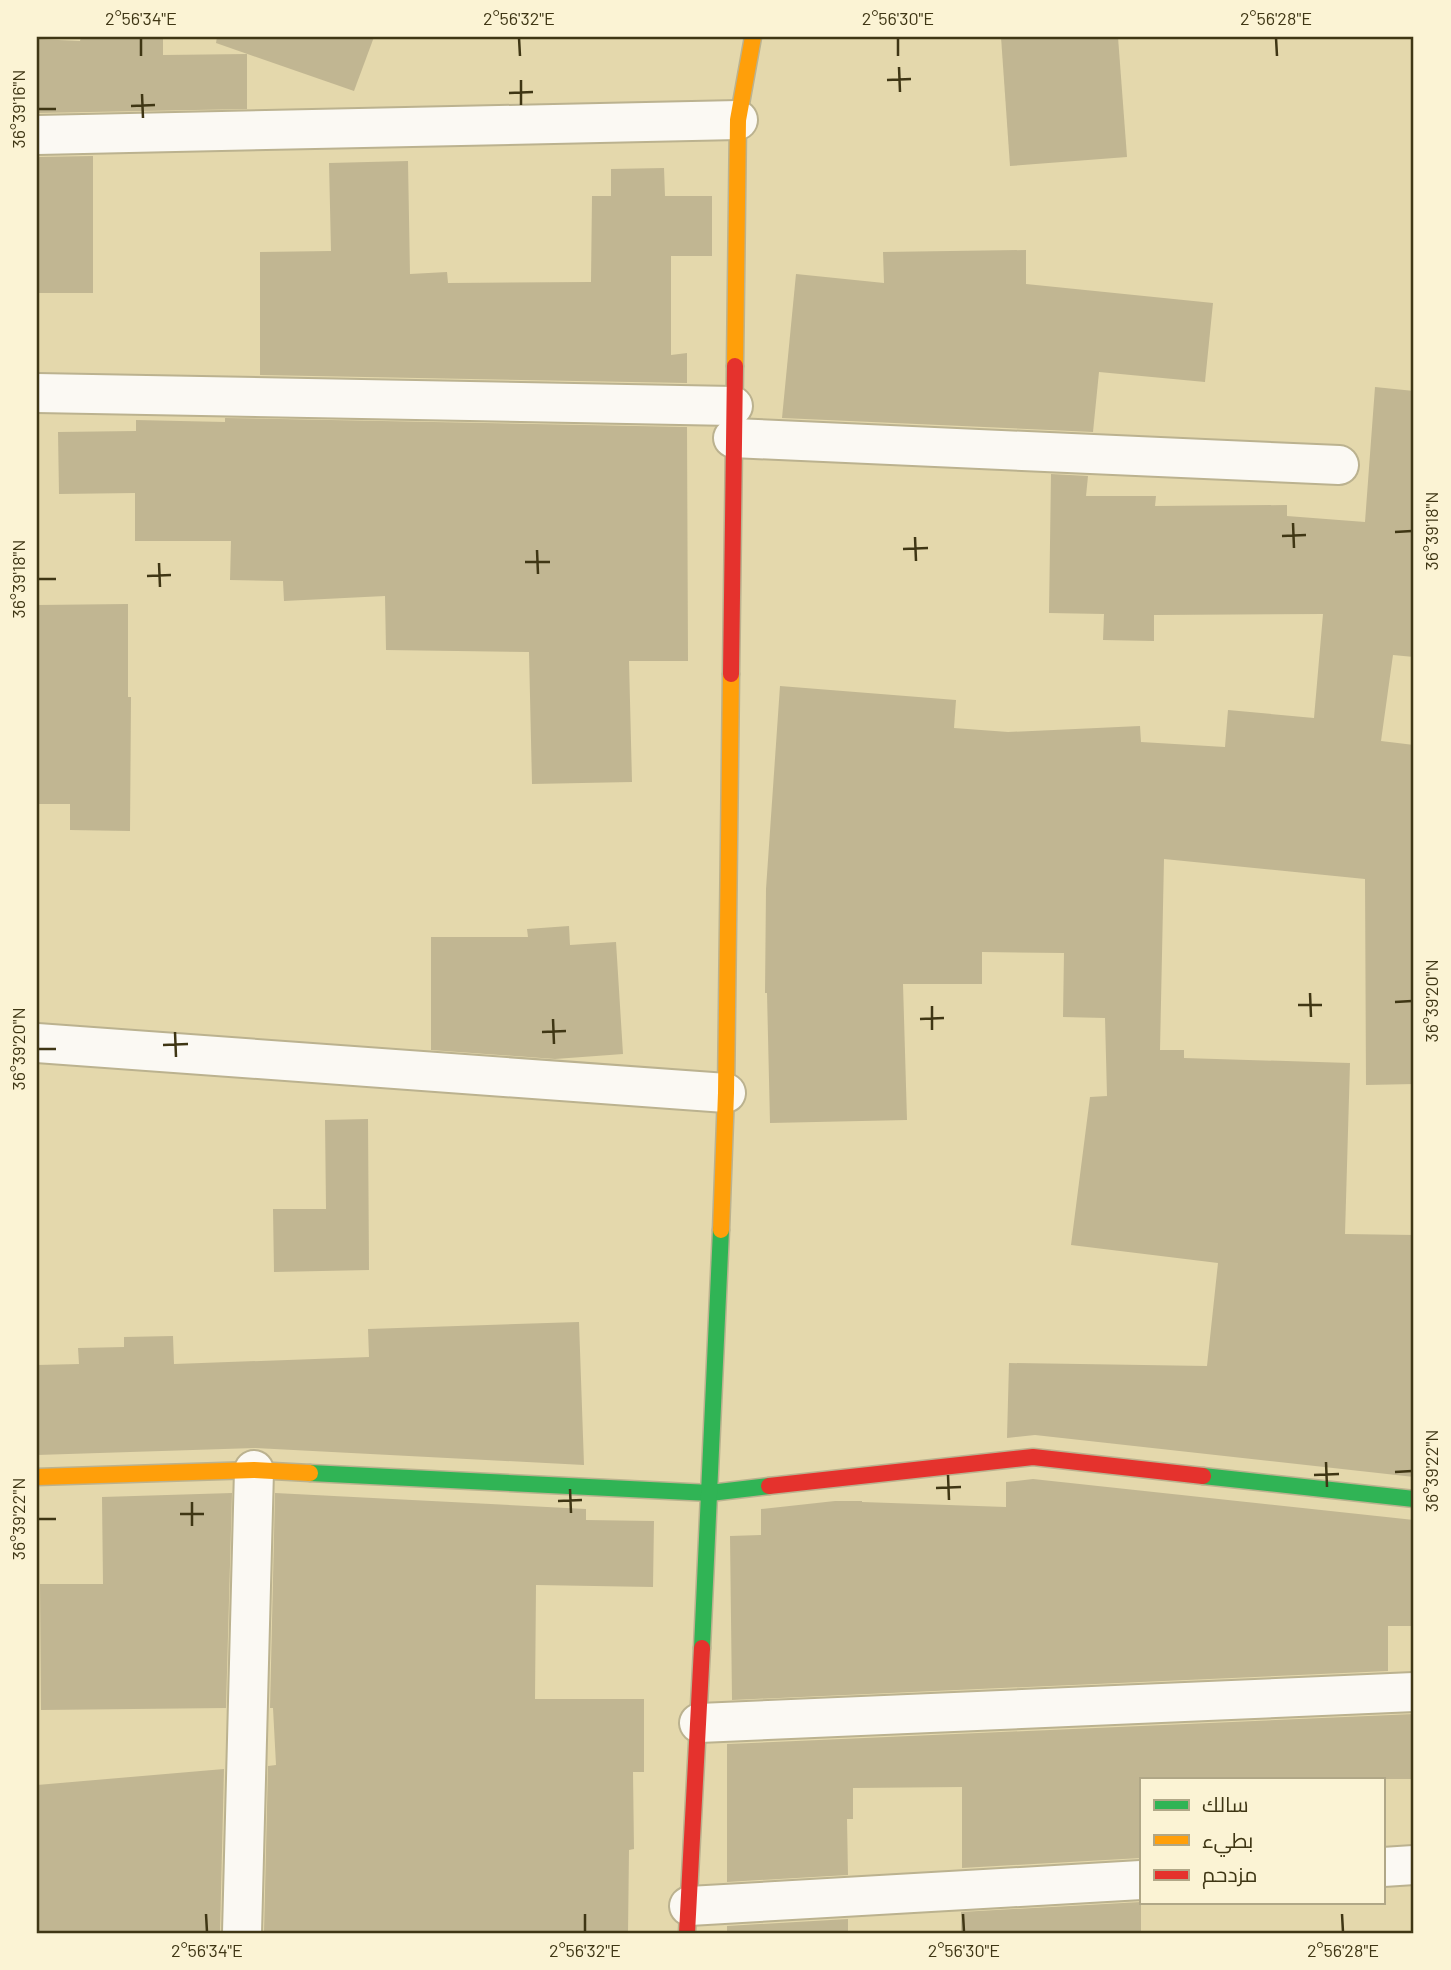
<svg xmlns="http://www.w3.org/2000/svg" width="1451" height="1970" font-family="Barlow,Cairo,sans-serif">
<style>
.building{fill:#c1b692}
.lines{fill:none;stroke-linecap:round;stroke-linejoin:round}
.street-casing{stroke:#bbb28f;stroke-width:42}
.fast-casing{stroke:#bbb28f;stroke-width:19}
.slow-casing{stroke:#bbb28f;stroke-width:19}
.jam-casing{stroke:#bbb28f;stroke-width:19}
.street{stroke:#fbf9f3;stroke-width:38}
.fast{stroke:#30b455;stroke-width:16}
.slow{stroke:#ff9f0a;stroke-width:16}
.jam{stroke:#e5322d;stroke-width:16}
.ticks{fill:none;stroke:#3f3614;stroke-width:2.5}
.neatline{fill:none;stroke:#3f3614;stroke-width:2.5}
.ticks-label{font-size:18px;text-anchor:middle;fill:#3f3614}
</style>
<rect width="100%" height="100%" fill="#e4d8ac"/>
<!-- building -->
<g class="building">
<path d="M81 37H163V55L247 54V109L37 113V39L80 41Z"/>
<path d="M217 37H374L354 91 216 43Z"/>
<path d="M1001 37H1118L1127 157 1010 166Z"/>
<path d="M93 156V293H37V157Z"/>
<path d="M408 161 410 274 447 272 448 283 591 282 592 196H611V169L664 168 665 196H712V256H671V355L687 353V383L260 375V252L331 251 329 163Z"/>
<path d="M1026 250V284L1213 303 1205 382 1099 372 1093 432 782 418 796 274 884 283 883 252Z"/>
<path d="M1375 387 1414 391V657L1393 655 1381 741 1414 745V1084L1366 1085 1365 879 1164 859 1160 1050H1184V1058L1350 1063 1345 1234 1414 1235V1477L1035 1435 1007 1438 1009 1363 1207 1366 1218 1263 1071 1245 1090 1097 1107 1096 1105 1018 1063 1017 1064 953 982 952V984H903L907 1120 770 1123 767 993H765L766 889 780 686 956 700 954 728 1008 732 1140 726 1141 742 1225 747 1228 710 1314 718 1323 614 1154 615V641L1103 640 1104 614 1049 613 1051 474 1088 476 1086 496H1156L1155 506 1287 505V516L1365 522Z"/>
<path d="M225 418 687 427 688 661H629L632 782 532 784 529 652 386 650 385 596 284 601 283 581 230 580 231 541H135V493L59 494 58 432 136 431V420L225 422Z"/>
<path d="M128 604V697H131L130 831 70 830V804H37V605Z"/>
<path d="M569 926 570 945 616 942 623 1054 555 1059 431 1050V937H528L527 929Z"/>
<path d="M368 1119 369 1270 274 1272 273 1209H326L325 1120Z"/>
<path d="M579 1322 584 1465 255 1448 37 1455V1365L79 1364 78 1348 124 1347V1337L173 1336 174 1364 369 1357 368 1329Z"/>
<path d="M1033 1479 1414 1520V1626H1388V1671L732 1700 730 1536 761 1535V1509L835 1501H862V1502L1006 1507V1482Z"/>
<path d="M232 1493 226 1708 41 1710 40 1584H103L102 1497Z"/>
<path d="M275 1493 586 1509V1520L654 1521 653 1587 536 1585 535 1699H644V1772H633L634 1849 629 1850 628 1933H264L268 1766 276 1765 273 1708H270Z"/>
<path d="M1414 1714V1779H1141V1858L962 1868V1787L853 1788V1819H847L848 1875 727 1882V1744Z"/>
<path d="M224 1769 220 1933H37V1785Z"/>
<path d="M1141 1902V1933H961V1912Z"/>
<path d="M848 1919V1933H727V1926Z"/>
</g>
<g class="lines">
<defs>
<g id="street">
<path d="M37 135 738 120"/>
<path d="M37 393 733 406"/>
<path d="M733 438 1339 465"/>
<path d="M37 1043 726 1093"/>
<path d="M699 1723 1414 1692"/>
<path d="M1383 1867 1414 1865"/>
<path d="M689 1906 1141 1880"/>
<path d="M242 1933 254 1470"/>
</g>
<g id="fast">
<path d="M310 1473 710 1493 769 1486"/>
<path d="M1203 1476 1414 1499"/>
<path d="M702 1648 721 1230"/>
</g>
<g id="slow">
<path d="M735 366 738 120 753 37"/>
<path d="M721 1230 726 1093 731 674"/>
<path d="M37 1477 254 1470 310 1473"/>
</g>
<g id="jam">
<path d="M731 674 735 366"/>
<path d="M769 1486 1033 1457 1203 1476"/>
<path d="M687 1933 702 1648"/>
</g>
</defs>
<!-- street casing -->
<use href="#street" class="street-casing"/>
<!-- fast casing -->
<use href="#fast" class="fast-casing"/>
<!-- slow casing -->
<use href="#slow" class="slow-casing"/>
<!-- jam casing -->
<use href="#jam" class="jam-casing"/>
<!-- street -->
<use href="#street" class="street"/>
<!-- fast -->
<use href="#fast" class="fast"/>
<!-- slow -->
<use href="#slow" class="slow"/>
<!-- jam -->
<use href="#jam" class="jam"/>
</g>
<!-- ticks -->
<path class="ticks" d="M141 38V56M519 38 520 56M898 38V56M1276 38 1277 56M899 67 900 92M521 80V105M887 80 911 79M509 93 533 92M142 94 143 118M131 106 155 105M38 109H56M1293 523 1294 548M1395 532 1412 531M1282 536 1306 535M915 537 916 561M903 549 928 548M537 550 538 574M525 562H550M159 563 160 587M147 576 171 575M38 579H56M1310 993 1311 1017M1395 1002 1412 1001M1298 1005H1322M932 1006V1030M553 1019 554 1044M920 1019 944 1018M175 1032 176 1057M542 1032 566 1031M163 1045 188 1044M38 1049H56M1326 1462 1327 1487M1395 1472 1412 1471M948 1475 949 1500M1314 1475 1339 1474M936 1488 961 1487M570 1489 571 1513M558 1501 582 1500M192 1502V1526M180 1514H204M38 1519H56M206 1914 207 1932M585 1914V1932M963 1914 964 1932M1342 1914 1343 1932"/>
<!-- border -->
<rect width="1451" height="1970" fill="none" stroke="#fbf3d4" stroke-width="77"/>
<!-- legend -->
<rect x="1140" y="1778" width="245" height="126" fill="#fbf3d4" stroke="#b0a787" stroke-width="2"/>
<rect x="1154" y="1800" width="35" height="10" fill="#30b455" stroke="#b0a787" stroke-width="2"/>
<text x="1202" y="1812" font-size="21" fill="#3f3614">سالك</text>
<rect x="1154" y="1835" width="35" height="10" fill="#ff9f0a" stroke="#b0a787" stroke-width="2"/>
<text x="1202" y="1848" font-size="21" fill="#3f3614">بطيء</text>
<rect x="1154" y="1870" width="35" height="10" fill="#e5322d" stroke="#b0a787" stroke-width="2"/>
<text x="1202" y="1882" font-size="21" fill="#3f3614">مزدحم</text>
<rect x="38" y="38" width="1374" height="1894" class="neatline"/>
<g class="ticks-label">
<text x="141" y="25">2°56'34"E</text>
<text x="519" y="25">2°56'32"E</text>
<text x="898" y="25">2°56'30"E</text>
<text x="1276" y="25">2°56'28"E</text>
<text transform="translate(19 109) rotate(-90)" y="6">36°39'16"N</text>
<text transform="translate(1432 531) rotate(-90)" y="6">36°39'18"N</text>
<text transform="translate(19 579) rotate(-90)" y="6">36°39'18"N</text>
<text transform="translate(1432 1001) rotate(-90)" y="6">36°39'20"N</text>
<text transform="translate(19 1049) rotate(-90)" y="6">36°39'20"N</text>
<text transform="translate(1432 1471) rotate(-90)" y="6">36°39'22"N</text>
<text transform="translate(19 1519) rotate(-90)" y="6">36°39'22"N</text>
<text x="207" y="1957">2°56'34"E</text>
<text x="585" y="1957">2°56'32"E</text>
<text x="964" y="1957">2°56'30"E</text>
<text x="1343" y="1957">2°56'28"E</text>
</g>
</svg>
